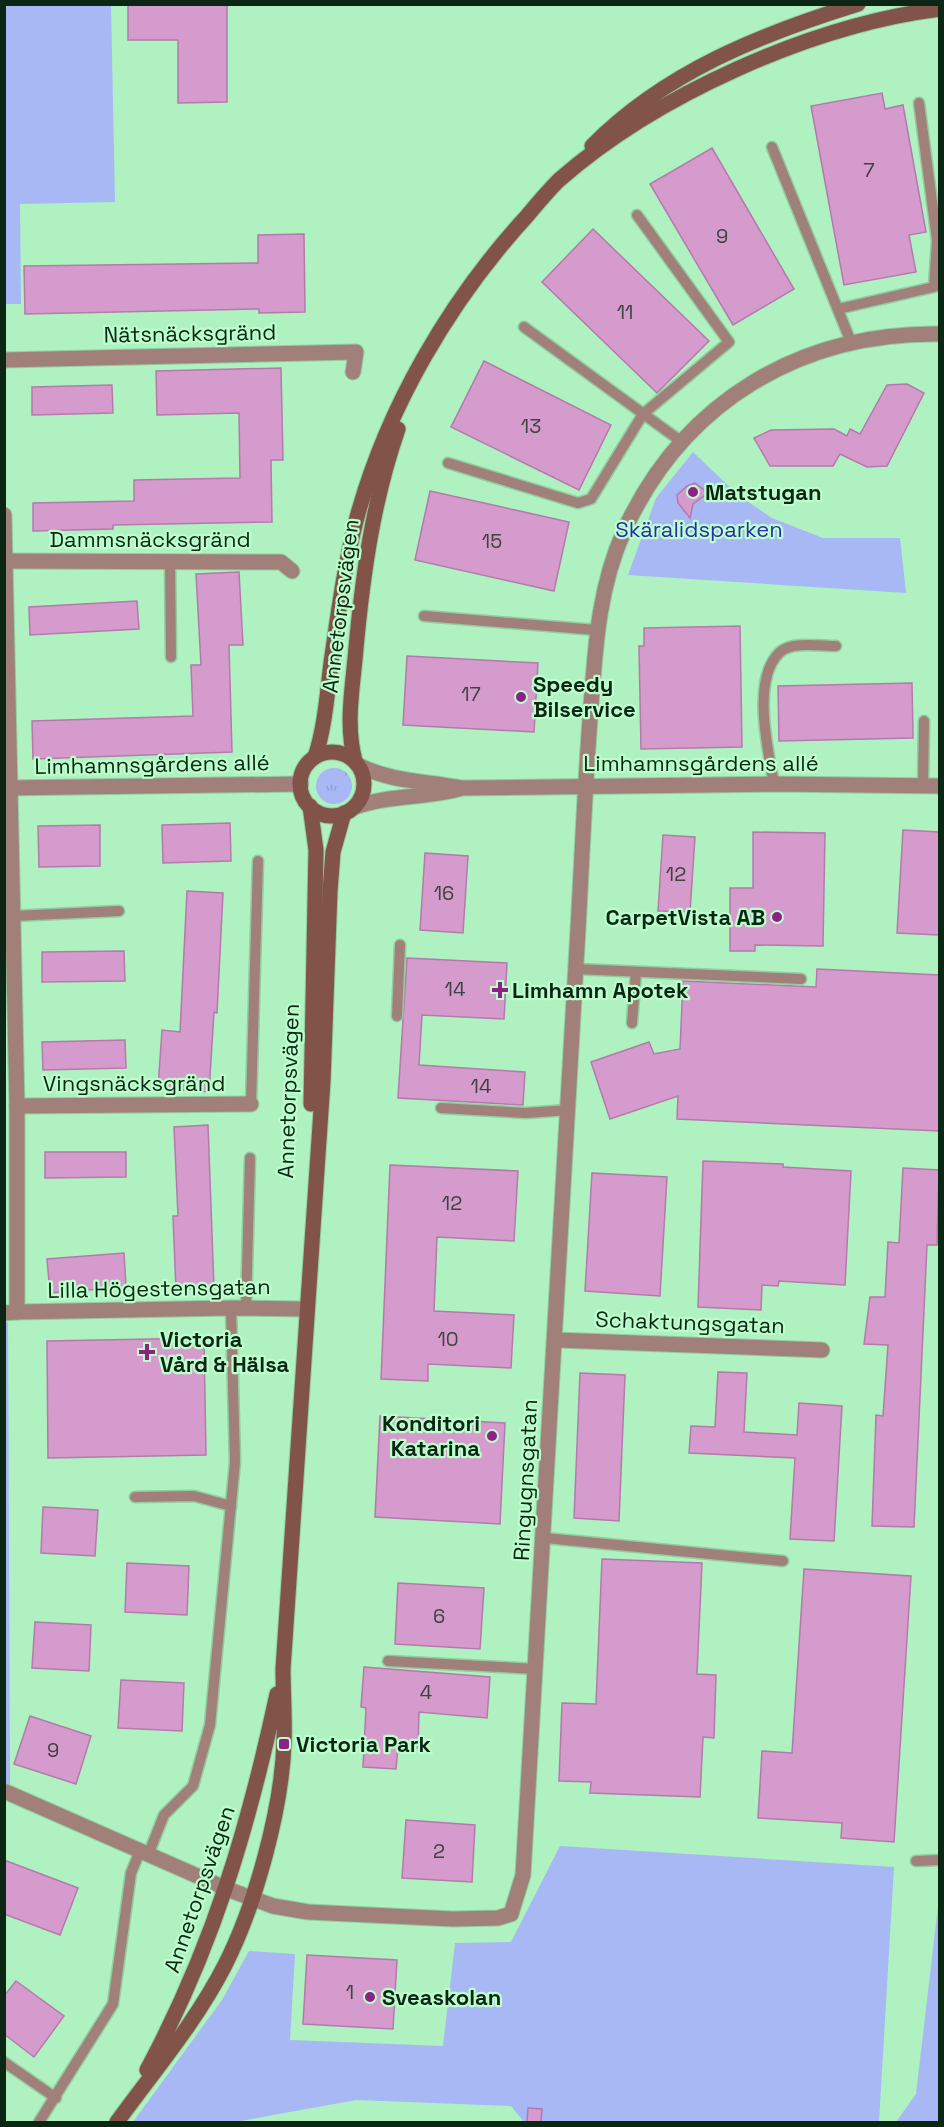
<svg xmlns="http://www.w3.org/2000/svg" width="944" height="2127" font-family="'Space Grotesk',sans-serif">
<style>
.grass{fill:url(#grass-tufts)}
.park{fill:#a7b8f4}
.building{fill:#d59bcc;stroke:#b37baa;stroke-width:1.5}
.lines{fill:none;stroke-linecap:round;stroke-linejoin:round}
.service-casing{stroke:#92cca1;stroke-width:13}
.minor-casing{stroke:#92cca1;stroke-width:17}
.secondary-casing{stroke:#92cca1;stroke-width:17}
.service{stroke:#a18079;stroke-width:10}
.minor{stroke:#a18079;stroke-width:15}
.secondary{stroke:#815349;stroke-width:15}
.poi-dot{fill:#8e2184;stroke:#bcffcd;stroke-width:2}
.labels{text-anchor:middle;stroke-width:4.5;stroke-linejoin:round;paint-order:stroke}
.number-label{font-size:20px;fill:#3e4342}
.street-label{font-size:22px;fill:#0c2614;stroke:#bcffcd}
.poi-label{font-size:22px;font-weight:bold;fill:#0c2614;stroke:#bcffcd;text-anchor:start}
.park-label{font-size:22px;fill:#2a2dab;stroke:#bcffcd}
</style>
<defs>
<pattern id="grass-tufts" width="24" height="20" patternUnits="userSpaceOnUse" patternTransform="scale(1.5)"><rect width="24" height="20" fill="#a7b8f4"/><path d="M3 7l-1-3M5 7V3M7 7l1-3M15 17l-1-3M17 17v-4M19 17l1-3" fill="none" stroke="#8f9ed0"/></pattern>
</defs>
<rect width="100%" height="100%" fill="#aff1c0"/>
<!-- grass -->
<circle class="grass" cx="334" cy="786" r="18"/>
<!-- park -->
<g class="park">
<path d="M4 5H111L115 202 20 204 21 304H5Z"/>
<path d="M693 452 738 495 772 518 823 538H900L906 593 628 575 656 498Z"/>
<path d="M4 1322H8L10 1787 4 1785Z"/>
<path d="M560 1846 894 1867 879 2122H524L511 2106 356 2100 235 2122H133L222 2000 249 1951 295 1954 290 2040 443 2046 455 1943 511 1942Z"/>
<path d="M939 1898V2122H896L916 2094Z"/>
</g>
<!-- building -->
<g class="building">
<path d="M128 4H227V102L178 103V40H128Z"/>
<path d="M882 93 885 109 903 105 926 232 909 235 916 272 844 285 811 106Z"/>
<path d="M712 148 794 289 733 325 650 184Z"/>
<path d="M593 229 709 341 657 393 542 282Z"/>
<path d="M304 234 305 312 259 313V309L25 314 24 266 258 263V235Z"/>
<path d="M484 361 611 425 579 490 451 427Z"/>
<path d="M281 368 283 460H271L272 522 113 525V529L33 531V503L134 501V480L240 478 239 413 157 415 156 371Z"/>
<path d="M907 384 924 393 887 466 867 467 840 454 833 466H770L754 438 771 430 834 429 847 436 850 429 860 434 887 385Z"/>
<path d="M112 385 113 413 32 415V387Z"/>
<path d="M695 483 708 493 693 504 690 518 678 503 677 495 687 486Z"/>
<path d="M430 491 569 522 554 591 415 560Z"/>
<path d="M239 572 243 645H229L232 752 33 759 32 721 193 716 191 665H201L196 574Z"/>
<path d="M137 601 139 629 30 635 29 607Z"/>
<path d="M740 626 742 747 641 749 639 646H644V628Z"/>
<path d="M407 656 538 663 534 732 403 725Z"/>
<path d="M912 683 913 738 779 741 778 686Z"/>
<path d="M230 823 231 861 163 863 162 825Z"/>
<path d="M100 825V866L39 867 38 826Z"/>
<path d="M903 830 939 832V935L897 933Z"/>
<path d="M753 832 825 833 823 946 755 945V951H730V888H753Z"/>
<path d="M663 835 695 837 690 912 658 911Z"/>
<path d="M425 853 468 856 463 933 420 930Z"/>
<path d="M187 891 223 893 217 1013 214 1012 209 1092 158 1088 162 1030 180 1032Z"/>
<path d="M124 951 125 981 42 982V952Z"/>
<path d="M407 958 507 963 504 1019 422 1015 419 1065 525 1072 523 1105 398 1098Z"/>
<path d="M817 969 939 975V1131L677 1119 678 1096 610 1119 591 1062 649 1042 654 1054 680 1049 683 981 816 987Z"/>
<path d="M125 1040 126 1068 43 1070 42 1042Z"/>
<path d="M208 1125 214 1288 176 1289 173 1216H178L174 1127Z"/>
<path d="M45 1152H126V1177L45 1178Z"/>
<path d="M703 1161 783 1164V1167L851 1171 845 1285 779 1281 778 1286 762 1285 761 1310 698 1307Z"/>
<path d="M390 1165 518 1171 514 1241 437 1237 434 1311 514 1315 511 1368 428 1364V1381L381 1379Z"/>
<path d="M903 1168 939 1170 937 1245H927L914 1527 872 1526 876 1415 883 1416 888 1345 864 1344 870 1297H885L888 1242 899 1243Z"/>
<path d="M592 1173 667 1177 660 1296 585 1291Z"/>
<path d="M124 1253 126 1287 50 1293 47 1259Z"/>
<path d="M204 1338 206 1455 48 1458 47 1341Z"/>
<path d="M718 1372 747 1373 744 1432 797 1435 799 1403 842 1406 834 1541 790 1539 795 1458 689 1453 691 1426 715 1427Z"/>
<path d="M580 1373 625 1375 619 1521 574 1518Z"/>
<path d="M380 1416 505 1423 500 1524 375 1517Z"/>
<path d="M43 1507 98 1510 95 1556 41 1553Z"/>
<path d="M602 1559 702 1563 697 1674 716 1675 714 1738 703 1737 700 1797 590 1793 591 1782 559 1781 562 1703 596 1704Z"/>
<path d="M127 1563 189 1566 187 1615 125 1612Z"/>
<path d="M804 1569 911 1576 894 1842 841 1838 842 1823 758 1818 762 1751 792 1753Z"/>
<path d="M398 1583 484 1588 480 1649 395 1644Z"/>
<path d="M35 1622 91 1625 89 1671 32 1668Z"/>
<path d="M364 1667 490 1677 487 1718 419 1712 418 1748 398 1747 396 1769 363 1767 366 1708 361 1707Z"/>
<path d="M121 1680 184 1683 182 1731 118 1728Z"/>
<path d="M30 1716 91 1736 76 1784 14 1764Z"/>
<path d="M406 1820 475 1825 472 1882 402 1878Z"/>
<path d="M4 1860 78 1888 60 1935 4 1914Z"/>
<path d="M307 1955 397 1960 393 2029 303 2024Z"/>
<path d="M16 1981 64 2016 34 2057 4 2034V1996Z"/>
<path d="M528 2108 542 2109 541 2122H527Z"/>
</g>
<g class="lines">
<defs>
<g id="service">
<path d="M772 147 851 342"/>
<path d="M838 309 934 287 937 240 919 103"/>
<path d="M524 327 682 442"/>
<path d="M448 463 578 503 591 499 643 414 729 342 637 215"/>
<path d="M170 562 171 657"/>
<path d="M424 616 596 630"/>
<path d="M774 784C768 750 751 679 780 652 792 641 820 646 836 646"/>
<path d="M923 786 924 721"/>
<path d="M13 916 119 911"/>
<path d="M576 969 801 979"/>
<path d="M397 1016 400 945"/>
<path d="M632 1023 636 972"/>
<path d="M251 1104 258 861"/>
<path d="M441 1108 526 1113 568 1110"/>
<path d="M246 1308 250 1158"/>
<path d="M135 1497 194 1496 231 1506"/>
<path d="M545 1538 783 1561"/>
<path d="M388 1661 536 1669"/>
<path d="M148 1855 164 1815 193 1786 210 1725 235 1462 231 1308"/>
<path d="M916 1861 940 1860"/>
<path d="M4 2062 56 2098"/>
<path d="M39 2122 113 2004 131 1873 140 1851"/>
</g>
<g id="minor">
<path d="M4 360 356 352 353 372"/>
<path d="M4 515 17 1106V1312L4 1313"/>
<path d="M4 561 281 562 292 571"/>
<path d="M358 765C391 782 426 781 462 788L774 784 940 786"/>
<path d="M4 788 301 784"/>
<path d="M355 807C389 795 425 798 459 789"/>
<path d="M17 1106 251 1104"/>
<path d="M17 1312 231 1308 302 1309"/>
<path d="M556 1340 822 1350"/>
<path d="M4 1791 227 1889 273 1906 308 1912 453 1919 498 1918 511 1914 523 1875C543 1572 559 1268 576 964 581 882 584 801 590 719 595 654 597 591 624 531 683 402 800 332 940 334"/>
</g>
<g id="secondary">
<path d="M592 146C665 72 761 34 858 4"/>
<circle cx="332" cy="784" r="32"/>
<path d="M315 757C325 727 327 695 331 663 338 615 344 568 356 521 386 409 449 301 527 216 537 204 548 191 559 180 656 95 812 25 940 9"/>
<path d="M355 761C345 723 353 687 356 648 363 573 373 501 398 429"/>
<path d="M310 806 316 850 311 1104"/>
<path d="M147 2070C213 1947 248 1829 277 1694"/>
<path d="M117 2122C154 2071 196 2022 225 1965 255 1906 282 1809 284 1742 285 1718 283 1693 283 1669L323 1081 330 891 333 852 344 813"/>
</g>
</defs>
<!-- service casing -->
<use href="#service" class="service-casing"/>
<!-- minor casing -->
<use href="#minor" class="minor-casing"/>
<!-- secondary casing -->
<use href="#secondary" class="secondary-casing"/>
<!-- service -->
<use href="#service" class="service"/>
<!-- minor -->
<use href="#minor" class="minor"/>
<!-- secondary -->
<use href="#secondary" class="secondary"/>
</g>
<!-- markers -->
<g class="poi-dot">
<circle cx="693" cy="492" r="6"/>
<circle cx="521" cy="697" r="6"/>
<circle cx="777" cy="917" r="6"/>
<path d="M497 981h6v6h6v6h-6v6h-6v-6h-6v-6h6z"/>
<path d="M144 1343h6v6h6v6h-6v6h-6v-6h-6v-6h6z"/>
<circle cx="492" cy="1436" r="6"/>
<rect x="278" y="1738" width="12" height="12" rx="3"/>
<circle cx="370" cy="1997" r="6"/>
</g>
<g class="labels">
<!-- number labels -->
<g class="number-label">
<text x="869" y="177">7</text>
<text x="722" y="243">9</text>
<text x="625" y="319">11</text>
<text x="531" y="433">13</text>
<text x="492" y="548">15</text>
<text x="471" y="701">17</text>
<text x="676" y="881">12</text>
<text x="444" y="900">16</text>
<text x="455" y="996">14</text>
<text x="481" y="1093">14</text>
<text x="452" y="1210">12</text>
<text x="448" y="1346">10</text>
<text x="439" y="1623">6</text>
<text x="426" y="1699">4</text>
<text x="53" y="1757">9</text>
<text x="439" y="1858">2</text>
<text x="350" y="1999">1</text>
</g>
<!-- street labels -->
<g class="street-label">
<text transform="translate(190 333) rotate(-1)" y="8">Nätsnäcksgränd</text>
<text x="150" y="547">Dammsnäcksgränd</text>
<text transform="translate(340 606) rotate(-83)" y="8">Annetorpsvägen</text>
<text x="701" y="771">Limhamnsgårdens allé</text>
<text transform="translate(152 764) rotate(-1)" y="8">Limhamnsgårdens allé</text>
<text x="134" y="1091">Vingsnäcksgränd</text>
<text transform="translate(288 1091) rotate(-88)" y="8">Annetorpsvägen</text>
<text transform="translate(159 1288) rotate(-1)" y="8">Lilla Högestensgatan</text>
<text transform="translate(690 1322) rotate(2)" y="8">Schaktungsgatan</text>
<text transform="translate(525 1480) rotate(-87)" y="8">Ringugnsgatan</text>
<text transform="translate(199 1889) rotate(-71)" y="8">Annetorpsvägen</text>
</g>
<!-- poi labels -->
<g class="poi-label">
<text x="705" y="500">Matstugan</text>
<text x="533" y="692">Speedy<tspan x="533" dy="25">Bilservice</tspan></text>
<text x="765" y="925" text-anchor="end">CarpetVista AB</text>
<text x="512" y="998">Limhamn Apotek</text>
<text x="160" y="1347">Victoria<tspan x="160" dy="25">Vård &amp; Hälsa</tspan></text>
<text x="480" y="1431" text-anchor="end">Konditori<tspan x="480" dy="25">Katarina</tspan></text>
<text x="296" y="1752">Victoria Park</text>
<text x="382" y="2005">Sveaskolan</text>
</g>
<!-- park labels -->
<g class="park-label">
<text x="699" y="537">Skäralidsparken</text>
</g>
</g>
<!-- border -->
<rect width="944" height="2127" fill="none" stroke="#0c2614" stroke-width="12"/>
</svg>
